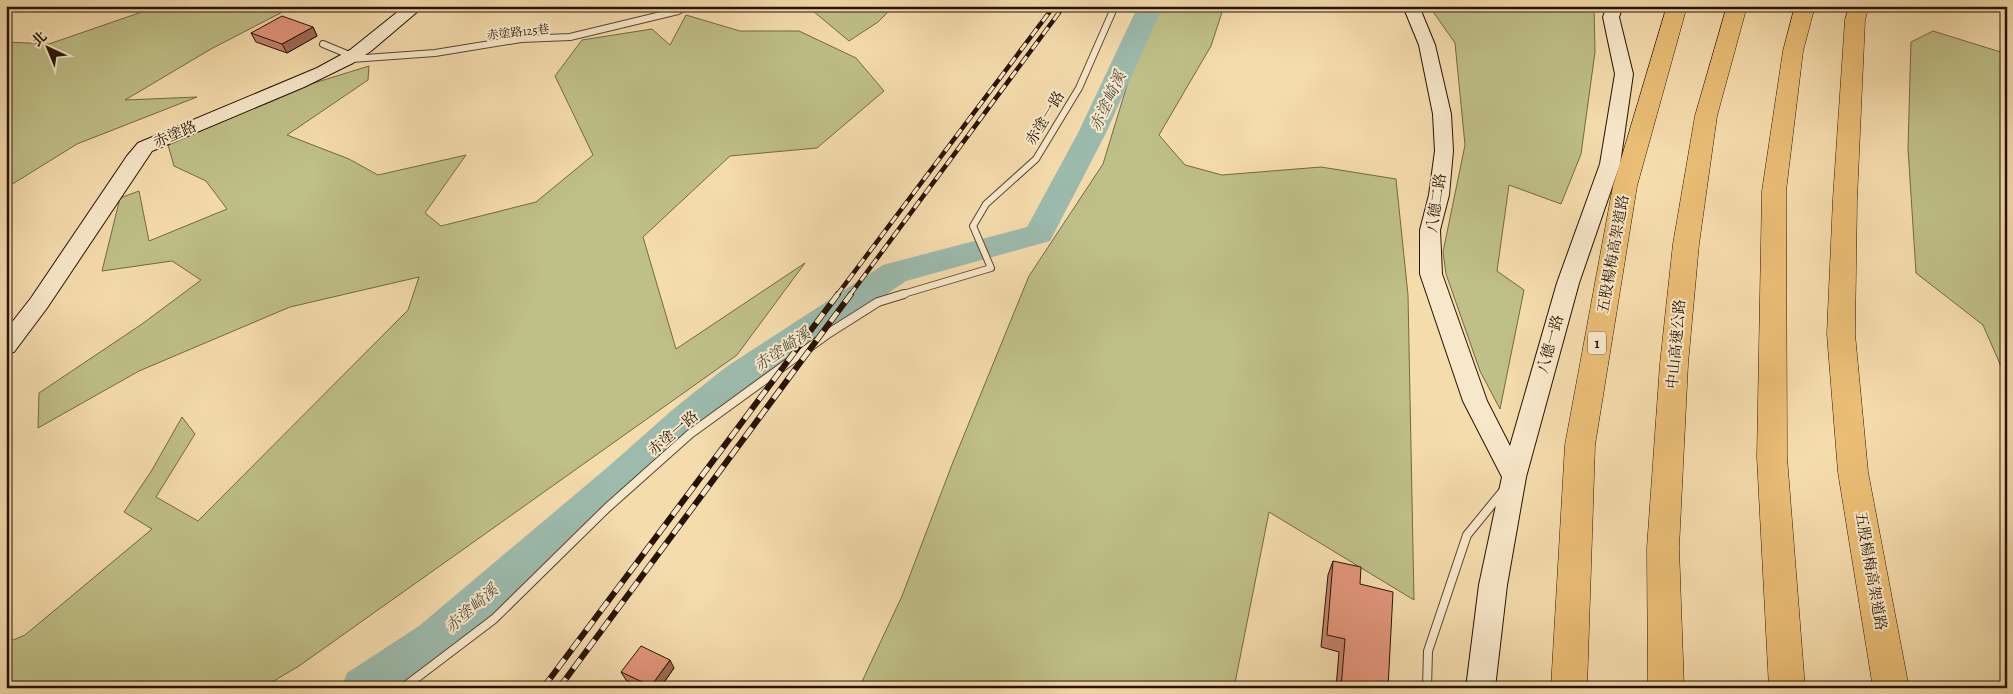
<svg xmlns="http://www.w3.org/2000/svg" width="2013" height="694" font-family="Alegreya,'Noto Serif TC',serif">
<style>
.green{fill:#bfbf88;stroke:#736845}
.lines{fill:none;stroke-linecap:round;stroke-linejoin:round}
.river{fill:#9cbbad;fill-rule:evenodd}
.lane-far1-casing{stroke:#5a442d;stroke-width:8}
.lane-casing{stroke:#5a442d;stroke-width:10}
.secondary-casing{stroke:#271202;stroke-width:2}
.highway-casing{stroke:#271202;stroke-width:1}
.lane-far1{stroke:#f8e8ca;stroke-width:6}
.lane{stroke:#f8e8ca;stroke-width:8}
.secondary{fill:#f8e8ca;fill-rule:evenodd}
.highway{fill:#eabe76;fill-rule:evenodd}
.rail-far1-casing{stroke:#271202;stroke-width:4.5}
.rail-casing{stroke:#271202;stroke-width:6}
.rail-far1{stroke:#f8e8ca;stroke-width:3;stroke-dasharray:9;stroke-linecap:butt}
.rail{stroke:#f8e8ca;stroke-width:4.5;stroke-dasharray:12;stroke-linecap:butt}
.wall{fill:#c3816b;stroke:#271202}
.shaded-wall{fill:#9f6957;stroke:#271202}
.building{fill:#e3967c;stroke:#271202}
.labels{text-anchor:middle;stroke-width:4;stroke-linejoin:round;paint-order:stroke}
.far-street-label{font-size:12px;fill:#271202;stroke:#f8e8ca}
.shield{fill:#f8e8ca;stroke:#66523e;stroke-width:1}
.shield-label{font-size:14px;font-weight:bold;fill:#271202}
.street-label{font-size:15px;fill:#271202;stroke:#f8e8ca}
.water-label{font-size:16px;font-style:italic;fill:#504d3e;stroke:#f8e8ca}
</style>
<rect width="100%" height="100%" fill="#f5dcad"/>
<filter id="stains"><feTurbulence type="fractalNoise" baseFrequency=".004" numOctaves="4"/><feColorMatrix values="0 0 0 0 .2 0 0 0 0 .09 0 0 0 0 .02 0 0 0 .5 -.17"/></filter>
<radialGradient id="worn" r=".72"><stop offset=".6" stop-color="#630" stop-opacity="0"/><stop offset="1" stop-color="#630" stop-opacity=".3"/></radialGradient>
<!-- green -->
<g class="green">
<path d="M159 6H294L211 49 125 100 197 97 77 144 6 188V42L49 44Z"/>
<path d="M817 6H894L878 22 849 41 813 11Z"/>
<path d="M1157 6H1224L1211 46 1159 135 1185 165 1222 175 1321 167 1396 179 1408 295 1414 600 1269 512 1234 688H859L902 596 953 462 1029 276 1103 164 1146 23Z"/>
<path d="M1429 6H1594L1595 52 1581 154 1561 204 1509 185 1497 271 1524 290 1500 409 1480 371 1446 274 1443 252 1465 145 1455 43Z"/>
<path d="M686 15 740 31H799L856 58 884 91 817 148 730 156 643 237 676 349 805 263 737 355 299 666 262 688H6V643L25 635 152 529 124 512 152 470 182 417 195 434 156 497 198 521 408 310 419 277 290 307 139 371 38 428 39 393 142 324 201 280 172 261 102 271 120 198 139 191 149 241 227 209 206 181 174 166 168 145 301 87 369 66 368 80 287 135 349 159 378 175 466 155 425 213 441 226 536 202 593 155 555 76 582 40 652 29 670 45Z"/>
<path d="M1933 31 2007 54V380L1983 325 1916 273 1908 148 1911 42Z"/>
</g>
<g class="lines">
<!-- river -->
<path class="river" d="M1138 6H1163L1106 133 1050 241 906 281 752 387 697 431 637 488 449 654 401 688H341L347 673 419 626 609 466 671 411 726 367 883 265 1027 227 1078 133Z"/>
<defs>
<g id="lane-far1">
<path d="M323 44 352 56"/>
<path d="M351 59 435 53 521 39 570 37 678 11 688 6"/>
<path d="M900 295 991 268 973 226 986 204 1036 159 1079 88 1115 6"/>
</g>
<g id="lane">
<path d="M403 688 494 619 607 508 690 434 829 333 878 302 904 294"/>
<path d="M1427 688 1428 651 1467 535 1503 491"/>
</g>
<g id="secondary">
<path d="M405 6H424L371 51 353 63 304 87 152 151 47 308 14 352 6 354V330L31 298 127 156 138 143 317 68 350 50Z"/>
<path d="M1403 6H1419L1435 45 1451 114 1453 151 1449 195 1440 230 1442 274 1487 401 1510 446 1557 283 1600 164 1615 74 1603 17 1607 6H1623L1619 17 1633 74 1620 164 1579 283 1526 477 1507 585 1495 688H1466L1479 585 1502 477 1463 401 1420 274V230L1429 195 1435 151 1433 114 1419 45Z"/>
</g>
<g id="highway">
<path d="M1667 6H1687L1637 186 1595 445 1587 688H1551L1565 445 1613 186Z"/>
<path d="M1727 6H1747L1717 116 1699 244 1688 364 1679 548 1684 688H1648L1647 548 1660 364 1673 244 1695 116Z"/>
<path d="M1795 6H1815L1803 51 1786 191 1787 457 1805 688H1769L1757 457 1762 191 1783 51Z"/>
<path d="M1849 6H1869L1865 20 1857 199 1855 334 1868 472 1909 688H1873L1838 472 1827 334 1833 199 1845 20Z"/>
</g>
</defs>
<!-- lane-far1 casing -->
<use href="#lane-far1" class="lane-far1-casing"/>
<!-- lane casing -->
<use href="#lane" class="lane-casing"/>
<!-- secondary casing -->
<use href="#secondary" class="secondary-casing"/>
<!-- highway casing -->
<use href="#highway" class="highway-casing"/>
<!-- lane-far1 -->
<use href="#lane-far1" class="lane-far1"/>
<!-- lane -->
<use href="#lane" class="lane"/>
<!-- secondary -->
<use href="#secondary" class="secondary"/>
<!-- highway -->
<use href="#highway" class="highway"/>
<defs>
<g id="rail-far1">
<path d="M837 295 1054 6"/>
<path d="M850 295 1064 6"/>
</g>
<g id="rail">
<path d="M543 688 838 294"/>
<path d="M559 688 851 294"/>
</g>
</defs>
<!-- rail-far1 casing -->
<use href="#rail-far1" class="rail-far1-casing"/>
<!-- rail casing -->
<use href="#rail" class="rail-casing"/>
<!-- rail-far1 -->
<use href="#rail-far1" class="rail-far1"/>
<!-- rail -->
<use href="#rail" class="rail"/>
</g>
<!-- wall -->
<g class="wall">
<path d="M313 27 317 36 287 53 256 42 251 33Z"/>
<path d="M1333 561 1360 584 1388 688H1336L1339 652 1321 647 1328 575Z"/>
<path d="M674 668 660 688H641L626 680 621 672Z"/>
</g>
<!-- shaded-wall -->
<g class="shaded-wall">
<path d="M313 27 317 36 287 53 282 44Z"/>
<path d="M670 660 674 668 660 688H652L651 686Z"/>
</g>
<!-- building -->
<g class="building">
<path d="M282 16 313 27 282 44 251 33Z"/>
<path d="M1333 561 1361 567 1360 584 1393 592 1388 688H1341L1345 639 1327 635Z"/>
<path d="M641 646 670 660 651 686 621 672Z"/>
</g>
<g class="labels">
<!-- far-street labels -->
<g class="far-street-label">
<text transform="translate(518 32) rotate(-6)" y="4">赤塗路125巷</text>
</g>
<!-- shield labels -->
<rect class="shield" x="1588" y="331.5" width="18" height="23" rx="4"/>
<g class="shield-label">
<text x="1597" y="348">1</text>
</g>
<!-- street labels -->
<g class="street-label">
<text transform="translate(1045 118) rotate(-59)" y="5">赤塗一路</text>
<text transform="translate(175 134) rotate(-23)" y="5">赤塗路</text>
<text transform="translate(1436 203) rotate(-81)" y="5">八德二路</text>
<text transform="translate(1613 254) rotate(-80)" y="5">五股楊梅高架道路</text>
<text transform="translate(1550 344) rotate(-74)" y="5">八德一路</text>
<text transform="translate(1676 344) rotate(-85)" y="5">中山高速公路</text>
<text transform="translate(673 433) rotate(-40)" y="5">赤塗一路</text>
<text transform="translate(1871 571) rotate(80)" y="5">五股楊梅高架道路</text>
</g>
<!-- water labels -->
<g class="water-label">
<text transform="translate(1107 101) rotate(-65)" y="6">赤塗崎溪</text>
<text transform="translate(782 349) rotate(-34)" y="6">赤塗崎溪</text>
<text transform="translate(471 608) rotate(-41)" y="6">赤塗崎溪</text>
</g>
</g>
<!-- margin -->
<rect width="2013" height="694" fill="none" stroke="#f5dcad" stroke-width="25"/>
<rect x="8" y="8" width="1998" height="679" fill="none" stroke="#271202" stroke-width="2.5"/>
<rect x="12" y="12" width="1988" height="669" fill="none" stroke="#271202"/>
<!-- north arrow -->
<g transform="translate(48 48) rotate(316)" stroke="#f8e8ca" stroke-width="4" paint-order="stroke">
<path d="M0-4L9 19L0 12L-9 19Z" fill="#271202"/>
<text y="-8" font-size="14" font-weight="bold" text-anchor="middle" fill="#271202">北</text>
</g>
<rect width="100%" height="100%" filter="url(#stains)"/>
<rect width="100%" height="100%" fill="url(#worn)"/>
</svg>
